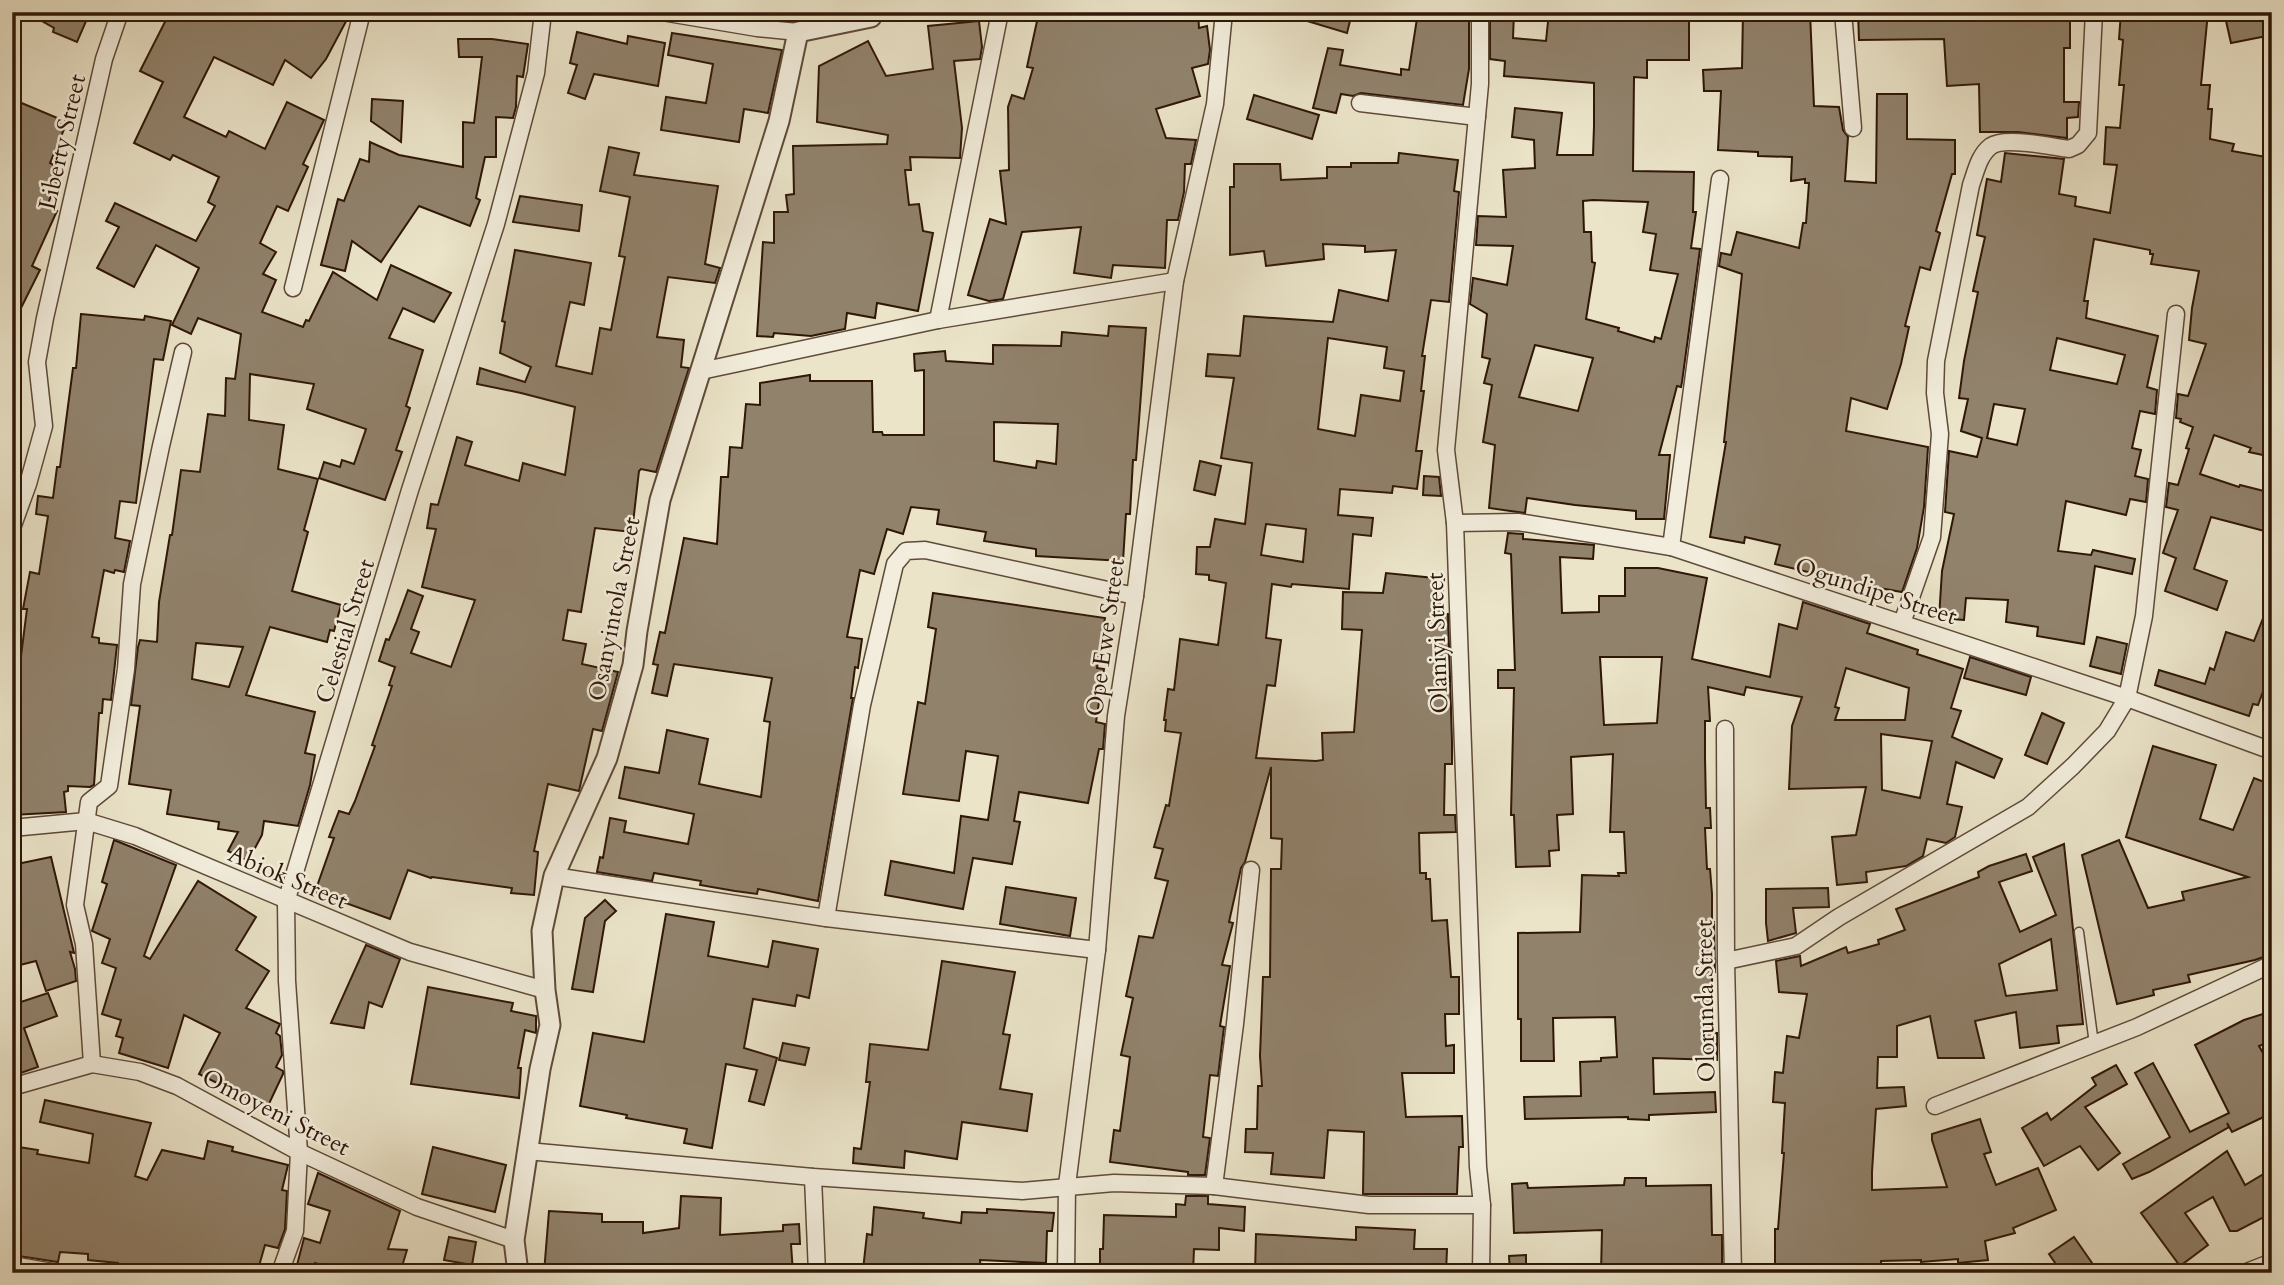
<svg xmlns="http://www.w3.org/2000/svg" width="2284" height="1285" font-family="Cardo,serif">
<style>
.building{fill:#91826c;stroke:#2f1708;stroke-width:2;fill-rule:evenodd}
.lines{fill:none;stroke-linecap:round;stroke-linejoin:round}
.service-casing{stroke:#5e4a38;stroke-width:11}
.minor-casing{stroke:#5e4a38;stroke-width:19}
.tertiary-casing{stroke:#5e4a38;stroke-width:23}
.service{stroke:#f2eddc;stroke-width:8}
.minor{stroke:#f2eddc;stroke-width:16}
.tertiary{stroke:#f2eddc;stroke-width:19}
.labels{text-anchor:middle;stroke-width:5;stroke-linejoin:round;paint-order:stroke}
.street-label{font-size:24px;fill:#2f1708;stroke:#f2eddc}
</style>
<rect width="100%" height="100%" fill="#ebe4c9"/>
<filter id="stains"><feTurbulence type="fractalNoise" baseFrequency=".00286" numOctaves="4"/><feColorMatrix values="0 0 0 0 .2 0 0 0 0 .09 0 0 0 0 .02 0 0 0 .5 -.17"/></filter>
<radialGradient id="worn" r=".72"><stop offset=".6" stop-color="#630" stop-opacity="0"/><stop offset="1" stop-color="#630" stop-opacity=".3"/></radialGradient>
<!-- building -->
<g class="building">
<path d="M26 12H90L77 42 53 32 54 28Z"/>
<path d="M170 12H351L326 59 311 78 285 60 273 85 214 57 184 117 226 137 229 131 265 149 287 102 324 120 303 164 308 167 288 211 277 206 260 243 276 252 263 274 276 280 262 312 303 327 306 320 309 321 333 272 377 300 391 265 451 293 434 322 403 308 389 338 423 350 406 406 410 408 396 450 402 452 385 500 319 478 324 462 340 467 342 460 354 464 366 429 307 409 314 384 250 374 249 420 284 425 278 469 318 479 304 530 308 532 292 591 341 605 334 631 330 630 327 642 270 627 246 695 315 712 305 753 315 755 310 785 298 826 264 821 262 835 248 861 228 851 238 832 218 829 219 822 167 814 171 790 129 784 140 706 131 705 138 647 140 640 157 642 159 602 170 535H172L181 470 200 472 208 414 225 416 226 378 235 379 241 334 198 318 191 334 172 325 199 268 156 245 134 287 97 268 119 227 106 221 115 203 196 241 215 206 208 202 219 177 173 155 170 160 134 143 163 82 140 71ZM196 643 243 647 229 687 192 679Z"/>
<path d="M1039 12H1198L1199 28 1207 26 1210 50 1208 64 1192 68 1200 96 1156 109 1166 138 1196 140 1191 164H1185L1184 192 1178 220H1167L1165 268 1113 265 1111 278 1074 273 1081 227 1022 232 1003 299 989 301 968 295 990 219 1006 224 1000 171 1009 170 1008 107 1012 95 1024 99 1033 68 1027 67Z"/>
<path d="M1295 12H1329L1351 17 1347 33 1294 17Z"/>
<path d="M1418 12H1451L1450 18H1469V69L1463 105 1361 93 1353 96 1341 94 1336 113 1313 108 1328 48 1343 50 1340 65 1401 75V69L1409 70Z"/>
<path d="M1497 12H1514L1513 38 1546 41 1549 12H1689V60H1647V78L1634 77 1633 171 1694 172 1693 212H1696L1691 248 1700 249 1682 382 1681 387 1677 386 1659 455H1670L1664 519H1636V511L1575 505 1527 498 1525 513 1489 508 1495 445 1483 442 1492 385 1484 383 1490 359 1482 357 1487 314 1470 304 1473 278 1507 285 1513 246 1476 245 1478 216 1506 217 1503 170 1535 168 1534 140 1512 137 1515 108 1562 113 1557 155H1593L1594 126V83L1504 76 1505 61 1490 59V19H1497ZM1593 200 1648 202 1643 232 1656 234 1650 270 1678 274 1661 339 1655 337 1654 342 1618 331 1619 328 1586 319 1595 263 1592 262 1591 232H1584L1583 201ZM1535 345 1593 358 1578 411 1519 397Z"/>
<path d="M1743 12H1810L1814 106 1839 107 1843 130 1848 137 1845 181 1876 183 1877 94H1907V139L1955 140V174H1952L1936 231 1940 233 1930 270 1920 267 1905 326 1909 327 1901 364 1887 409 1851 398 1846 431 1928 447 1924 507 1917 548 1902 592 1840 581V576L1812 573 1775 564 1780 545 1745 537 1744 543 1710 537 1726 442H1724L1742 274 1719 266 1721 253 1731 255 1737 232 1799 248 1803 223H1806L1809 183H1805V179L1791 181 1792 157 1758 156V152L1718 150 1721 91H1704L1703 70 1742 68Z"/>
<path d="M1858 12H2070V48H2064V102H2079L2078 117 2067 118V138L2018 132H1980L1979 84 1947 86 1944 39 1859 40Z"/>
<path d="M2121 12H2208L2201 85H2210L2208 109H2212L2210 139 2234 144 2232 151 2272 158V346L2266 371 2271 373 2267 386 2272 387V457L2249 452 2251 448 2214 435 2200 474 2239 487 2240 485 2272 493V533L2211 517 2194 569 2227 581 2217 610 2165 591 2176 558 2163 553 2178 510 2166 507 2169 483 2178 485 2189 449 2186 448 2193 427 2180 422 2181 419 2176 418 2178 394 2188 396 2206 344 2189 340 2192 308 2199 271 2151 264 2153 254H2150V250L2094 239 2084 301H2088L2086 318 2158 336 2147 387 2157 390 2155 414 2140 411 2132 448 2141 450 2135 476 2148 479 2146 502 2130 499 2126 515 2066 501 2058 551 2091 555 2093 550 2135 559 2132 574 2095 566 2084 644 2037 636 2038 627 2006 622 2008 600 1966 598 1964 620 1939 618 1942 571 1954 514 1945 512 1949 451 1977 457 1982 438 1961 431 1968 399 1959 398 1964 361 1978 292 1973 291 1985 237 1977 235 1987 179 2001 182 2005 153 2064 159 2059 194 2076 197 2075 206 2110 213 2117 165 2104 164 2106 127 2120 128 2124 85H2119L2123 40 2119 39ZM2057 338 2125 355 2117 384 2050 370ZM1994 404 2025 409 2017 445 1987 438Z"/>
<path d="M2224 12H2272V35L2231 43Z"/>
<path d="M979 21 982 47 980 59 954 61 962 128 960 158 910 157 911 170H905L909 205 919 204 923 231 933 233 918 311 877 303 875 318 847 313 845 329 811 336 774 333 773 337 757 336 763 242 774 243V212H788L786 195 794 194 793 146 887 144 888 135 817 122 819 66 868 41 886 76 933 69 928 26Z"/>
<path d="M577 32 627 44 628 36 665 43 658 86 594 74 585 99 568 93 577 65 570 63Z"/>
<path d="M672 33 782 50 768 113 744 109 739 142 661 130 666 97 706 103 713 64 668 55Z"/>
<path d="M458 39H492L528 44 523 77 517 76 516 107 513 118 496 117V157H485L476 198 480 200 470 226 419 206 381 262 352 241 345 271 321 265 338 199 344 201 360 159 369 162 370 142 399 155 463 167V122L474 123 482 57H459Z"/>
<path d="M1254 95 1319 115 1312 139 1247 119Z"/>
<path d="M12 99 67 122 50 163 62 169 47 206 57 211 32 266 40 270 12 326Z"/>
<path d="M372 99 403 101 401 142 371 121Z"/>
<path d="M609 147 639 153 634 175 718 186 705 264 720 268 715 283 668 277 657 337 684 340 681 367 689 368 656 472 641 469 639 471 632 532 595 528 581 612 568 610 563 640 586 644 582 664 618 672 602 731 593 729 579 791 548 784 534 851 538 852 534 895 511 893 512 888 432 877 431 878 408 870 390 919 315 892 334 838 329 837 339 811 349 814 355 801 375 746 372 745 392 686 389 685 395 667 379 661 386 639 389 640 396 623 408 590 423 596 411 629 419 632 411 653 451 667 475 600 422 587 436 529 427 528 431 504 438 505 457 437 472 442 465 465 519 481 523 463 565 475 575 407 521 393 477 384 480 368 525 382 531 367 500 353 505 322 502 321 515 250 591 263 584 305 570 302 556 366 592 374 600 328 611 330 625 257 619 256 630 197 600 191Z"/>
<path d="M1399 153 1458 160 1454 191 1459 192 1449 302 1431 300 1422 356H1425L1421 391H1424L1416 451H1422L1417 489 1393 486 1392 493 1340 489 1338 515 1373 518 1371 536 1353 534 1349 589 1292 584 1291 587 1272 584 1266 638 1281 640 1275 686 1267 685 1256 758 1316 761 1323 760 1322 733 1354 732 1362 630 1342 629 1343 592 1383 593 1386 573 1444 579 1440 614H1448L1452 742V764H1445L1444 815H1455L1456 832 1419 833 1420 873H1426V879H1430L1432 921 1447 920 1451 977H1459V1014H1445L1446 1046 1454 1045V1073H1402L1406 1117 1462 1116 1463 1147H1459L1457 1194H1363L1364 1132 1328 1130 1324 1178 1271 1174 1273 1153 1245 1152 1246 1129H1257L1258 1086H1262L1260 1056 1263 977H1270L1271 869H1281L1282 839 1271 838V767L1245 862 1241 868 1229 922 1233 923 1222 965 1230 966 1220 1026 1224 1027 1218 1076 1210 1075 1203 1137 1210 1138 1205 1175H1188V1172L1110 1162 1114 1130 1120 1131 1130 1057 1121 1055 1133 998 1126 996 1139 936 1153 938 1168 881 1155 878 1163 849 1154 847 1166 805 1169 806 1181 733 1165 731 1166 720H1164L1168 689 1174 690 1180 639 1218 645 1226 583 1209 580V575L1196 574 1197 547H1210L1215 519 1245 524 1252 463 1221 458 1234 378 1206 376 1208 354 1240 356 1244 316 1333 322 1339 290 1388 301 1396 250 1365 252V246L1323 244 1324 259 1266 266 1264 251 1230 255V187H1234V164H1280L1281 180 1327 178V167H1351V163H1398ZM1328 338 1387 347 1384 368 1404 371 1400 401 1361 395 1355 436 1318 429ZM1266 524 1306 529 1303 562 1261 555Z"/>
<path d="M520 196 582 205 579 231 513 222Z"/>
<path d="M81 314 144 320 145 316 171 321 163 360 154 359 136 503 120 501 115 538 130 541 124 572 115 570 114 573 104 570 92 637 99 638V643L117 645 111 700 103 699 102 713H99L94 785 90 787 68 786V791L64 792 66 812 12 815 14 655 21 656 27 609H23L30 572 39 574 48 516 36 514 38 496 53 498 57 467H60L73 368H76Z"/>
<path d="M1109 326 1146 328 1136 460H1133L1130 514H1126L1123 561 1036 556V549L984 541 986 532 937 524 939 510 911 507 903 534 887 529 874 574 860 570 847 637 862 639 858 668 855 667 851 698H853L818 901 758 889 757 894 735 891 700 885 701 881 654 873 652 881 597 872 600 857 603 858 610 818 626 821 624 832 688 844 694 814 619 798 625 767 659 773 667 730 708 739 699 784 761 797 770 722 764 721 772 678 674 664 667 696 652 693 658 665 653 664 660 632 665 633 684 538 717 544 721 477H728L730 447 742 448 746 404 760 405V383L810 375V381H872L873 432H882L883 435H924V370L915 371 914 354 945 351 946 361 993 364V345L1061 346 1062 332 1108 336ZM994 422 1058 424 1056 464 1037 461 1036 468 994 461Z"/>
<path d="M1200 461 1221 466 1215 495 1194 490Z"/>
<path d="M1424 476 1439 477 1441 496 1423 495Z"/>
<path d="M1508 533 1523 534V539L1594 545 1593 559 1560 557 1562 613 1599 612V596H1625V568H1658L1707 578 1692 659 1770 677 1779 624 1797 629 1803 602 1870 624 1867 633 1918 650 1917 654 1963 669 1951 708 1961 711 1952 737 2002 759 1994 778 1956 762 1947 804 1962 807 1955 837 1946 843 1927 839 1923 856 1906 866 1866 872 1867 882 1837 885 1832 837 1856 835 1866 787 1789 789 1792 726 1802 697 1746 687 1744 695 1708 687 1710 721H1705V757L1706 808H1710L1711 828H1705L1707 869H1710L1712 894V922H1714L1715 972H1712V1005L1715 1033H1717V1060L1653 1058 1654 1094 1715 1092 1716 1112 1649 1115V1120L1628 1119V1117L1525 1119 1524 1097 1581 1096 1580 1062 1601 1061V1058L1617 1057 1615 1017 1553 1018 1554 1061H1521V1019H1518V933L1580 932 1582 875 1619 876 1618 873H1626L1624 832H1610L1613 754 1571 757 1573 814 1557 815 1559 850 1549 851 1550 866 1516 867 1514 815H1511L1514 688H1498V670H1515L1511 554 1505 553ZM1600 657H1662L1657 723 1604 725ZM1846 668 1909 688 1905 720H1835L1839 708 1835 707ZM1881 734 1932 741 1920 798 1882 790Z"/>
<path d="M933 593 1105 618 1097 668 1104 669 1096 722 1105 724 1103 749H1099L1088 803 1019 792 1014 821 1020 822 1012 864 973 858 963 909 885 895 891 861 954 873 961 816 988 820 998 756 966 751 959 801 903 794 918 702 925 704 936 629 928 627Z"/>
<path d="M2271 598 2272 667 2258 705 2253 704 2249 716 2155 685 2159 670 2205 684 2210 668 2214 670 2226 632 2254 641Z"/>
<path d="M2097 637 2127 644 2121 674 2090 666Z"/>
<path d="M1970 657 2031 677 2026 695 1964 678Z"/>
<path d="M2042 713 2064 723 2047 764 2025 755Z"/>
<path d="M2153 746 2216 765 2200 819 2233 830 2254 778 2272 785V954L2255 960 2188 975 2190 982 2153 990 2154 995 2117 1004 2082 855 2119 840 2148 908 2184 900 2182 892 2248 877 2126 837Z"/>
<path d="M114 840 176 865 144 956 150 959 198 881 256 917 236 950 269 971 246 1008 280 1024 276 1033 280 1036 282 1055 276 1067 283 1071V1074L267 1108 199 1074 220 1033 184 1015 168 1068 119 1053 123 1038 116 1036 121 1020 102 1014 116 968 102 963 110 939 92 931 107 884 102 882Z"/>
<path d="M2064 844 2083 1024 2057 1026 2059 1043 2020 1048 2016 1012 1975 1021 1984 1058H1938L1930 1016 1897 1026V1057H1878L1877 1088 1904 1087 1906 1106 1876 1109 1872 1172V1190L1947 1187 1932 1140V1134L1980 1119 1991 1152 1984 1154 1996 1185 2038 1168 2056 1210 2013 1228 2015 1233 1985 1241 1988 1260 1958 1263V1259L1921 1262V1260L1881 1261V1268L1816 1273H1775V1229H1778L1784 1153H1782L1785 1103 1773 1102 1775 1072 1783 1073 1787 1036 1799 1038 1807 994 1779 992 1776 961 1800 956 1801 966 1846 947 1848 953 1879 944 1878 940 1905 930 1896 909 1979 877 1978 872 1989 866 2026 854 2032 871 1999 882 2020 932 2056 915 2033 857ZM2051 939 2057 990 2006 996 1999 964Z"/>
<path d="M51 857 74 953 70 952 75 969 76 981 46 991 36 961 12 967V865Z"/>
<path d="M1006 887 1076 898 1070 936 1000 924Z"/>
<path d="M1828 888 1829 907 1793 908 1796 933 1768 941 1766 923V889Z"/>
<path d="M605 900 616 911 605 921 593 992 572 989 585 918Z"/>
<path d="M666 914 714 922 708 956 768 967 773 941 818 949 809 998 797 995 795 1006 753 999 744 1048 777 1058 764 1105 749 1101 757 1070 726 1064 712 1148 684 1143 687 1129 626 1118 627 1115 580 1106 593 1033 644 1042Z"/>
<path d="M366 945 400 959 382 1007 369 1002 364 1028 331 1023Z"/>
<path d="M942 961 1015 972 1003 1034 1010 1035 1000 1089 1032 1094 1027 1131 962 1122 957 1159 905 1151 904 1168 853 1163 854 1148 861 1149 870 1082H866L870 1044 928 1050Z"/>
<path d="M428 987 513 1003 511 1011 536 1016V1033L525 1030 518 1068H521L519 1098 411 1084Z"/>
<path d="M48 993 57 1016 24 1028 38 1067 12 1076V1002L15 1004Z"/>
<path d="M2272 1011V1041L2259 1046 2272 1069V1113L2232 1132 2227 1123 2229 1127 2149 1172 2132 1179 2123 1164 2170 1137 2135 1073 2153 1063 2190 1132 2229 1113 2195 1045 2244 1020Z"/>
<path d="M783 1043 809 1048 805 1065 779 1060Z"/>
<path d="M2116 1065 2127 1084 2085 1107 2120 1153 2098 1170 2080 1146 2044 1166 2022 1128 2047 1113 2051 1120 2096 1085 2092 1078Z"/>
<path d="M45 1100 151 1123 135 1176 147 1180 162 1150 204 1159 208 1141 233 1147 232 1151 288 1165 282 1190 287 1191 285 1229 278 1248 265 1245 257 1273H161L118 1265V1263L88 1260V1254L60 1252 58 1262 12 1255V1146L38 1150 37 1154 89 1163 93 1134 40 1122Z"/>
<path d="M433 1147 506 1165 495 1212 422 1194Z"/>
<path d="M2227 1151 2245 1185 2272 1169V1213L2237 1231H2230L2213 1197 2185 1213 2208 1245 2180 1266 2141 1213Z"/>
<path d="M318 1173 400 1211 388 1249 407 1250 400 1273H347L315 1263 312 1273 296 1269 304 1238 320 1243 330 1211 308 1204Z"/>
<path d="M1625 1178H1646V1186L1711 1185 1712 1235H1722V1273H1601L1602 1230 1514 1233 1512 1184 1527 1183 1528 1188 1624 1185Z"/>
<path d="M681 1196 721 1198 720 1235 783 1231V1225L799 1224 800 1244H791L793 1273H544L549 1211 602 1214V1222H643V1233L679 1228Z"/>
<path d="M1186 1196H1208V1204L1245 1207 1244 1231 1219 1228V1250L1194 1249 1193 1273H1100V1249H1103L1104 1215 1176 1217V1204L1185 1205Z"/>
<path d="M874 1207 924 1213 923 1218 961 1223 962 1212 987 1213V1209L1054 1213 1052 1231H1047L1046 1263 980 1260 981 1273H888L863 1270 867 1234 872 1235Z"/>
<path d="M1356 1227 1415 1230 1414 1249H1447L1446 1273H1255L1256 1234 1356 1240Z"/>
<path d="M449 1237 476 1242 472 1265 444 1260Z"/>
<path d="M2074 1237 2099 1273H2062L2049 1254Z"/>
<path d="M1526 1255V1273H1510L1509 1256Z"/>
</g>
<g class="lines">
<defs>
<path id="service" d="M2079 932 2094 1044"/>
<g id="minor">
<path d="M445 12H493"/>
<path d="M662 12 757 28 798 32"/>
<path d="M1480 12V84L1446 450 1455 523 1478 1167 1482 1205 1481 1273"/>
<path d="M1843 12 1853 128"/>
<path d="M1360 103 1477 117"/>
<path d="M293 288 362 12"/>
<path d="M938 320 1000 12"/>
<path d="M701 371 938 320 1175 281"/>
<path d="M1455 523 1518 522 1671 547 2127 698 2272 751"/>
<path d="M12 528 28 484 44 426 37 362 45 318 104 59 120 12"/>
<path d="M1671 547 1720 179"/>
<path d="M1902 623 1932 537 1940 434 1935 393 1936 361 1971 185C1976 171 1979 155 1991 146 2005 136 2052 147 2069 149L2078 145 2088 133 2094 12"/>
<path d="M1725 729 1726 961 1733 1273"/>
<path d="M12 828 86 821 135 836 410 952 545 990"/>
<path d="M554 876 826 918 1097 950"/>
<path d="M826 918 862 705 895 564 906 551 925 550 1135 596"/>
<path d="M1726 961 1796 946 1839 917 2028 807 2073 766 2107 731 2127 698 2144 616 2176 314"/>
<path d="M92 1064 84 944 75 905 89 802 109 786 126 669 132 584 161 446 183 352"/>
<path d="M12 1087 92 1064 140 1072 177 1086 299 1152 417 1207 514 1240"/>
<path d="M1935 1106 2137 1027 2272 964"/>
<path d="M527 1151 813 1177 1022 1191 1114 1183 1214 1186 1369 1205H1482"/>
<path d="M813 1177 817 1273"/>
<path d="M1214 1186 1235 1024 1251 870"/>
<path d="M12 1265 58 1273"/>
<path d="M280 1273 295 1231 299 1152 287 981 286 902 410 490 496 224 536 73 543 12"/>
<path d="M1066 1273 1067 1185 1097 950 1116 716 1135 596 1175 281 1215 104 1224 12"/>
<path d="M2244 1273 2272 1262"/>
</g>
<path id="tertiary" d="M518 1273 514 1240 540 1069 550 1025 545 990 542 931 554 876 607 758 633 665 637 631 660 500 779 121 798 32 871 17 870 12"/>
</defs>
<!-- service casing -->
<use href="#service" class="service-casing"/>
<!-- minor casing -->
<use href="#minor" class="minor-casing"/>
<!-- tertiary casing -->
<use href="#tertiary" class="tertiary-casing"/>
<!-- service -->
<use href="#service" class="service"/>
<!-- minor -->
<use href="#minor" class="minor"/>
<!-- tertiary -->
<use href="#tertiary" class="tertiary"/>
</g>
<g class="labels">
<!-- street labels -->
<g class="street-label">
<text transform="translate(62 142) rotate(-77)" y="8">Liberty Street</text>
<text transform="translate(1876 591) rotate(18)" y="8">Ogundipe Street</text>
<text transform="translate(614 609) rotate(-79)" y="8">Osanyintola Street</text>
<text transform="translate(345 631) rotate(-73)" y="8">Celestial Street</text>
<text transform="translate(1105 637) rotate(-82)" y="8">Ope Ewe Street</text>
<text transform="translate(1437 643) rotate(-92)" y="8">Olaniyi Street</text>
<text transform="translate(288 877) rotate(23)" y="8">Abiok Street</text>
<text transform="translate(1705 1001) rotate(-91)" y="8">Olorunda Street</text>
<text transform="translate(276 1112) rotate(27)" y="8">Omoyeni Street</text>
</g>
</g>
<!-- margin -->
<rect width="2284" height="1285" fill="none" stroke="#ebe4c9" stroke-width="42"/>
<rect x="14" y="14" width="2256" height="1257" fill="none" stroke="#2f1708" stroke-width="3.5"/>
<rect x="21" y="21" width="2242" height="1243" fill="none" stroke="#2f1708" stroke-width="2"/>
<rect width="100%" height="100%" filter="url(#stains)"/>
<rect width="100%" height="100%" fill="url(#worn)"/>
</svg>
